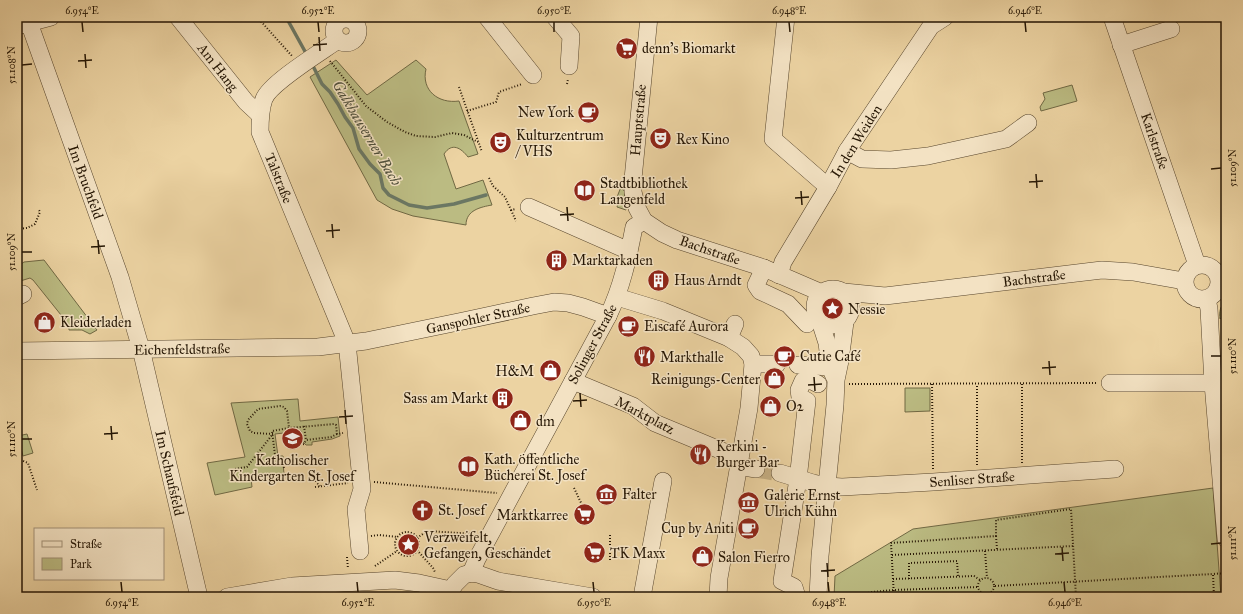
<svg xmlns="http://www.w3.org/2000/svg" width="1243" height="614" font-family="'IM FELL Great Primer',serif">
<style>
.green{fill:#bbbb82;stroke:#706843}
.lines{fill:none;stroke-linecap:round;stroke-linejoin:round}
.stream{stroke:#6b7763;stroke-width:3.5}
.minor-tunnel{stroke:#c4ad82;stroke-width:17;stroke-dasharray:17 8;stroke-linecap:butt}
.minor-casing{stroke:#57452c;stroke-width:18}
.path{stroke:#251604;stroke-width:2;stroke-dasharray:1 2;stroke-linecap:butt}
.minor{stroke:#f3e2c3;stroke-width:17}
.ticks{fill:none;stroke:#251604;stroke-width:1.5}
.labels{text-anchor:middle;stroke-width:3;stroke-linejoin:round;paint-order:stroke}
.poi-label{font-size:14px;fill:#251604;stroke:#f3e2c3;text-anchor:start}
.street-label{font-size:14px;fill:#251604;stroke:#f3e2c3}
.water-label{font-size:15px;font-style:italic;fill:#4e4f3c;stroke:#f3e2c3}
.neatline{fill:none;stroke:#251604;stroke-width:1.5}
.ticks-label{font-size:10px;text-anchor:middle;fill:#251604}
</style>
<rect width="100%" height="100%" fill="#ecd3a2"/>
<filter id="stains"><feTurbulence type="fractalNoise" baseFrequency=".005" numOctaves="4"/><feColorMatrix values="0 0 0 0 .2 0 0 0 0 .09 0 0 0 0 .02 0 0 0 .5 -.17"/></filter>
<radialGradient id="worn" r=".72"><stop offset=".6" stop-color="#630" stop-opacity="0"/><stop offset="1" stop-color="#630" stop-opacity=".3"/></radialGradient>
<!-- green -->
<g class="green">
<path d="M336 60 367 95 416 60 426 69C421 90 438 104 459 101L478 154 468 157C461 148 452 142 444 154L456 189 483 180 492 205C481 207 466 210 466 225L413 216 392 209 377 200 310 77Z"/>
<path d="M1072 85 1077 101 1041 111 1040 107 1045 99 1043 93Z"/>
<path d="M623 182V190L625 191 624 203 626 210 617 207 618 203 615 202Z"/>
<path d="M44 260 97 330 90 334 82 330H69V325L33 280 30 278 17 282V267L24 262Z"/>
<circle cx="834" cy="308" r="10"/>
<path d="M1226 301V314L1220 319C1219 312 1220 306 1226 301Z"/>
<path d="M905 388H930V411L905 412Z"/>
<path d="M298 399 300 421 338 417 340 436 332 439 312 442V445H306L302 441 301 431 275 434 278 456H283L284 463H283L284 474 251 478 252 487 215 495 207 463 245 457 231 403Z"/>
<path d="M27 434 33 453 23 456 18 436Z"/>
<path d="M1213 488 1221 597H834L835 576 913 529Z"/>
</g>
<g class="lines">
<!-- stream -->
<g class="stream">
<path d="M286 17 307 55"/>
<path d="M312 64 322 84 330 92 338 104 345 117 353 128 359 149 370 164 380 174 383 188 389 195 409 205 427 208 454 204 486 195"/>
</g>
<!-- minor-tunnel -->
<path class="minor-tunnel" d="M756 469 780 473"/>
<defs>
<g id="minor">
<path d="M27 17 120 277 141 349 199 597"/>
<path d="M178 17 246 102 260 115"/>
<path d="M487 17 533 75"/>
<path d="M555 17 571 36 569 66"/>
<path d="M649 17 633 179V192L637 208 644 221 662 233 677 240 764 268 822 293"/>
<path d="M786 17 773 139 828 187"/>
<path d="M1112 17 1197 265"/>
<circle cx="346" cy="31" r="12"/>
<path d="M17 26 51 17"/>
<path d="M338 40C321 52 270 83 264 99 260 110 260 121 260 132L347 343 362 489 356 509 360 551"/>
<path d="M1121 45 1171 29"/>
<path d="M847 151 862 159 891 160 928 156 1006 139 1028 123"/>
<path d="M529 207 629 251"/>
<circle cx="1202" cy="282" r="17"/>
<path d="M764 268 756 285 760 291 788 304 807 324"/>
<path d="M779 275 783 262 828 187 847 151 931 26 945 17"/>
<circle cx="833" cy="307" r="18"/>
<path d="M844 292 885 296 1102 270 1133 272 1184 281"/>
<path d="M17 297 23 294"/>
<path d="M617 297 663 311 729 338 743 347 751 356 753 364 749 408 719 578 718 597"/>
<path d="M1207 299 1209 309 1213 383 1226 539"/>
<path d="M820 321 827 343 830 367 834 376"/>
<path d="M729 338 735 324"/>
<path d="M17 351 318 347 366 341 463 321 533 306 554 302 568 303 583 307 608 316"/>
<path d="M753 364H777"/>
<path d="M798 365 830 367"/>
<path d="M573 381 633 406 655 423 739 458"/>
<path d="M1110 383H1213"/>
<path d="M738 466 756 469"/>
<path d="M780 473 813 483 828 486 842 487 933 482 1115 469"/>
<path d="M471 573 477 559 608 316C622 287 628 258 634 227L644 221"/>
<path d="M227 597 292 586 395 580 419 583 451 590"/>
<path d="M449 597 451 590 455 584 464 575 471 573 478 574 498 581 593 597"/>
<path d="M642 597 663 481"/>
<path d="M797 597 794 587 782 581 798 479 807 401 800 397 799 390 803 381H812L818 384"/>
<path d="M818 597 820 556 835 405 836 380 840 361 845 322"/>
</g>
</defs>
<!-- minor casing -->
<use href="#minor" class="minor-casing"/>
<!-- path -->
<g class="path">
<path d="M257 17 292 56"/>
<path d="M330 61 366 106 387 122 405 132 416 136 435 137 452 133 464 135 478 142"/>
<path d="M567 84 568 79"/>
<path d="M459 87 482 152"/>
<path d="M467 111 496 102 499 92 522 84"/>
<path d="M489 178 493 186 505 197 511 210 516 209"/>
<path d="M511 210 516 221"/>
<path d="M17 229 27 228 35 224 40 212 39 210"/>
<path d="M849 384 1097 383"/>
<path d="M932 384 933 469"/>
<path d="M1022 384V463"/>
<path d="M304 426 306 440 331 437 337 434"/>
<path d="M273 434 254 433 250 431 247 424 248 420 258 409 280 406 284 407 287 411 289 428"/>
<path d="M300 445 304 444 306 440"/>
<path d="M17 448 21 460 28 463 37 490"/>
<path d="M283 461 284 468"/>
<path d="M284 461 275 455 272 431 289 428 334 424 336 425 337 434 343 433"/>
<path d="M977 465V384"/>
<path d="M235 469 247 467 272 435"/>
<path d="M315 475 316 482 320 486"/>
<path d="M374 482 497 493"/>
<path d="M315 487 348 483"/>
<path d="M574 488 584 509"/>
<circle cx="407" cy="544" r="12"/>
<path d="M610 535V562"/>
<path d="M371 536 379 535 398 537"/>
<path d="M996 536 997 549"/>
<path d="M417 538 427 531 475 534"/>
<path d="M417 550 433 568 435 572"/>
<path d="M985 551 987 578"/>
<path d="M892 555 1073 546"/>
<path d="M347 557 348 569"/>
<path d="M375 566 397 551"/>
<circle cx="986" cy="586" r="8"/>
<path d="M893 579 974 576 980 580"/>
<path d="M909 579V563L957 561 958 576"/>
<path d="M995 586 1213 574"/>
<path d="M857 597 871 592 894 590 978 587"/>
<path d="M894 597 891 543 996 536V520L1071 509 1076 597"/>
<path d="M1214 597 1213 574 1226 573"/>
</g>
<!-- minor -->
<use href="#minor" class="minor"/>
</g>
<!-- ticks -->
<path class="ticks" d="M82 22 83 32M318 22 319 32M554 22V32M789 22 790 32M1025 22 1026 32M319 37 320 51M313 45 327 44M85 54 86 68M78 61 92 60M22 65 32 64M1211 169 1221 168M1036 174 1037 188M1029 182 1043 181M801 191 802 205M795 198 809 197M567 207 568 221M560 215 574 214M332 224 333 238M326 231 340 230M98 240 99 254M91 247 105 246M22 252H32M1211 356H1221M1049 361 1050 375M1042 368 1056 367M814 377 815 391M808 385 822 384M580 393 581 407M573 401 587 400M345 410 346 424M339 417 353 416M111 426 112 440M104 434 118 433M22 439H32M1211 544 1221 543M1062 547 1063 561M1055 554 1069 553M827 563 828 577M821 571 835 570M121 582 122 592M357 582 358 592M593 582 594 592M828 582 829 592M1064 582 1065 592"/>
<!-- icons -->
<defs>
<symbol id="supermarket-disc" viewBox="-11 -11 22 22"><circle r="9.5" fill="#8f2418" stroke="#f3e2c3"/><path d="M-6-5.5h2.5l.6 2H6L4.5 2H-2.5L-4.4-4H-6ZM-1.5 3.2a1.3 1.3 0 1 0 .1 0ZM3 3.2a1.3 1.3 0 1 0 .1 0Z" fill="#fff"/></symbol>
<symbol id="cafe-disc" viewBox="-11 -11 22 22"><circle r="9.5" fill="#8f2418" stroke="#f3e2c3"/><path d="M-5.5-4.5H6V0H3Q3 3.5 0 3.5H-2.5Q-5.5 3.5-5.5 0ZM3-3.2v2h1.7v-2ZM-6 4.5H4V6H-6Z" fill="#fff"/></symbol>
<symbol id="theatre-disc" viewBox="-11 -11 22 22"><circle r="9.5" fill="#8f2418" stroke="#f3e2c3"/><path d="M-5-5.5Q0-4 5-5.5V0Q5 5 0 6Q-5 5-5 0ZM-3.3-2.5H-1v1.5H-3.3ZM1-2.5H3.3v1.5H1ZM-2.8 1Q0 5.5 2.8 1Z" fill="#fff"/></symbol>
<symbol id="library-disc" viewBox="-11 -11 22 22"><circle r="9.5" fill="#8f2418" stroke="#f3e2c3"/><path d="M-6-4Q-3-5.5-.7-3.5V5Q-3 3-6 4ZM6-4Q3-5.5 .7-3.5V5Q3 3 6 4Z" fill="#fff"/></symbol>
<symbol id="building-disc" viewBox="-11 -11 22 22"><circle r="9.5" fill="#8f2418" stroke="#f3e2c3"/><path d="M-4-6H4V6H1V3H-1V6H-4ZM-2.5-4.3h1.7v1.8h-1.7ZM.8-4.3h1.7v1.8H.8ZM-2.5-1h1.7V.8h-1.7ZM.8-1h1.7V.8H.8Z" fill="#fff"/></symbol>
<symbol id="sight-disc" viewBox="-11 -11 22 22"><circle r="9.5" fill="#8f2418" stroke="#f3e2c3"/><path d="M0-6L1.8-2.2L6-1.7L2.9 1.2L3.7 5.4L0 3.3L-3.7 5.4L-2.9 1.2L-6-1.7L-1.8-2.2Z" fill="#fff"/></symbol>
<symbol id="shop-disc" viewBox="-11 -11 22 22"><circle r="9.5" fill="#8f2418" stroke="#f3e2c3"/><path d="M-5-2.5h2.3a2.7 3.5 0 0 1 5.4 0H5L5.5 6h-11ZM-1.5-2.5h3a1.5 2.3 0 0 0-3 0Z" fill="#fff"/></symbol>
<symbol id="restaurant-disc" viewBox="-11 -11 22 22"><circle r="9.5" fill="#8f2418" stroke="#f3e2c3"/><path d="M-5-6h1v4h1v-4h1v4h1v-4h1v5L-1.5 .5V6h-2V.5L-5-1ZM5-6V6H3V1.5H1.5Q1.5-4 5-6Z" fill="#fff"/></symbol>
<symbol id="school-disc" viewBox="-11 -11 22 22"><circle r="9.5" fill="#8f2418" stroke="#f3e2c3"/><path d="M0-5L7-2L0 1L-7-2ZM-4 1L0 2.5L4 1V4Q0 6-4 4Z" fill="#fff"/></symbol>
<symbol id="museum-disc" viewBox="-11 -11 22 22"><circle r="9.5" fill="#8f2418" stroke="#f3e2c3"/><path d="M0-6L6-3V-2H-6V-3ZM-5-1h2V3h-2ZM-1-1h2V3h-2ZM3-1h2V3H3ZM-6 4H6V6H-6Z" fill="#fff"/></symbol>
<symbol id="church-disc" viewBox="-11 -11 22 22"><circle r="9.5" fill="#8f2418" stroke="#f3e2c3"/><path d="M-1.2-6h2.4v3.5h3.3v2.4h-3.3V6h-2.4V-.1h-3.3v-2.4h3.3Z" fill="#fff"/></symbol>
</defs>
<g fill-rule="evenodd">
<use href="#supermarket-disc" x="614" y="36" width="25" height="25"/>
<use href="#cafe-disc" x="576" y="100" width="25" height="25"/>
<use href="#theatre-disc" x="648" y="126" width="25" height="25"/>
<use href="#theatre-disc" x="488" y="130" width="25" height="25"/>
<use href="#library-disc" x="572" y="178" width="25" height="25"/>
<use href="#building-disc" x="544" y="248" width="25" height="25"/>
<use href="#building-disc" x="646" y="268" width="25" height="25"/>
<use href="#sight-disc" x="820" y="296" width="25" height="25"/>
<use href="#shop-disc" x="32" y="310" width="25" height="25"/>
<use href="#cafe-disc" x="616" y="314" width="25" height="25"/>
<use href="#cafe-disc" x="772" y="344" width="25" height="25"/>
<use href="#restaurant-disc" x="632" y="344" width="25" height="25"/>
<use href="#shop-disc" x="538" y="358" width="25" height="25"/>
<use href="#shop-disc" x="762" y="366" width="25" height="25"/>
<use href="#building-disc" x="490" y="386" width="25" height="25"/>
<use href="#shop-disc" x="758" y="394" width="25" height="25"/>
<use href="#shop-disc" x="508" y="408" width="25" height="25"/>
<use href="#school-disc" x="280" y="426" width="25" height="25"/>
<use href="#restaurant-disc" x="688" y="442" width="25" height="25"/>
<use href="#library-disc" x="456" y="454" width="25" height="25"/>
<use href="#museum-disc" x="594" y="482" width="25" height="25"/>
<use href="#museum-disc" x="736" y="490" width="25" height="25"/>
<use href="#church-disc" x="410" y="498" width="25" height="25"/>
<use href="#supermarket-disc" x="572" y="502" width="25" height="25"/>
<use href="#cafe-disc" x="736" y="516" width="25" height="25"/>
<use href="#sight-disc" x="396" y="532" width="25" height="25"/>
<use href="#supermarket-disc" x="582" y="540" width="25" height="25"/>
<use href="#shop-disc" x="690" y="544" width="25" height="25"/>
</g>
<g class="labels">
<!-- poi labels -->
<g class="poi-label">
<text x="642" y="53">denn's Biomarkt</text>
<text x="574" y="117" text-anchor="end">New York</text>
<text x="516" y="140">Kulturzentrum<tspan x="516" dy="16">/ VHS</tspan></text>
<text x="676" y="144">Rex Kino</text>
<text x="600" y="188">Stadtbibliothek<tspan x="600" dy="16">Langenfeld</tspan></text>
<text x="572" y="265">Marktarkaden</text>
<text x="674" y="285">Haus Arndt</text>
<text x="848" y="314">Nessie</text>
<text x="60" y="327">Kleiderladen</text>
<text x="644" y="331">Eiscafé Aurora</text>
<text x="800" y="361">Cutie Café</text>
<text x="660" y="362">Markthalle</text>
<text x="534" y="376" text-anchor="end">H&amp;M</text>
<text x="760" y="384" text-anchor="end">Reinigungs-Center</text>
<text x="488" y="403" text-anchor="end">Sass am Markt</text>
<text x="786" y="411">O2</text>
<text x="536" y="426">dm</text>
<text x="716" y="451">Kerkini -<tspan x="716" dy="16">Burger Bar</tspan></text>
<text x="484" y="464">Kath. öffentliche<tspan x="484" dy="16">Bücherei St. Josef</tspan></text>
<text x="292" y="465" text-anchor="middle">Katholischer<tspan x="292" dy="16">Kindergarten St. Josef</tspan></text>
<text x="622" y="499">Falter</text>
<text x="764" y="500">Galerie Ernst<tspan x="764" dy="16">Ulrich Kühn</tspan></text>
<text x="438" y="515">St. Josef</text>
<text x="568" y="520" text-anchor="end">Marktkarree</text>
<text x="734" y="533" text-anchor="end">Cup by Aniti</text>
<text x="424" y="542">Verzweifelt,<tspan x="424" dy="16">Gefangen, Geschändet</tspan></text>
<text x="610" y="558">TK Maxx</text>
<text x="718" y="562">Salon Fierro</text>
</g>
<!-- street labels -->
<g class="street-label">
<text transform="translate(218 67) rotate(52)" y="5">Am Hang</text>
<text transform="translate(638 120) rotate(-85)" y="5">Hauptstraße</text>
<text transform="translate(856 141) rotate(-58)" y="5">In den Weiden</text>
<text transform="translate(1155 141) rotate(71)" y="5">Karlstraße</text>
<text transform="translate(279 178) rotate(68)" y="5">Talstraße</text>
<text transform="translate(86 182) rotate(70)" y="5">Im Bruchfeld</text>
<text transform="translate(710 250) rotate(19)" y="5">Bachstraße</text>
<text transform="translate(1034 278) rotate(-7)" y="5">Bachstraße</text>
<text transform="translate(478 318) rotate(-12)" y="5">Ganspohler Straße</text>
<text transform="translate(592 344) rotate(-62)" y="5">Solinger Straße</text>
<text transform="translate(182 349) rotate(-1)" y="5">Eichenfeldstraße</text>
<text transform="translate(645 415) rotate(28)" y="5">Marktplatz</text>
<text transform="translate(170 473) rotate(77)" y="5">Im Schaufsfeld</text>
<text transform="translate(972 479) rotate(-4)" y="5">Senliser Straße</text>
</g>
<!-- water labels -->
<g class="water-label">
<text transform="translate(367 133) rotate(59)" y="5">Galkhauserner Bach</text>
</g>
</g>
<!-- margin -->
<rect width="1243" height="614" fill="none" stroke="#ecd3a2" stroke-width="44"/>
<!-- legend -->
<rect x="34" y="528" width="130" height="52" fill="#f3e2c3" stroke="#a19077"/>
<rect x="42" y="541" width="20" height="6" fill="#f3e2c3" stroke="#a19077"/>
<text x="70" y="548" font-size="12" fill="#251604">Straße</text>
<rect x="42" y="558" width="20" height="12" fill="#bbbb82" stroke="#a19077"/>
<text x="70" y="568" font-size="12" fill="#251604">Park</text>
<rect x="22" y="22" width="1199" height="570" class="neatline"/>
<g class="ticks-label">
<text x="82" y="14">6.954°E</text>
<text x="318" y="14">6.952°E</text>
<text x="554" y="14">6.950°E</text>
<text x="789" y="14">6.948°E</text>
<text x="1025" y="14">6.946°E</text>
<text transform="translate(11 65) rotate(-90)" y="4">51.108°N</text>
<text transform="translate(1232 168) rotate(-90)" y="4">51.109°N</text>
<text transform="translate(11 252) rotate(-90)" y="4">51.109°N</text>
<text transform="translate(1232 356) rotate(-90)" y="4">51.110°N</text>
<text transform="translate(11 439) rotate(-90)" y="4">51.110°N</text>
<text transform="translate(1232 543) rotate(-90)" y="4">51.111°N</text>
<text x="122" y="606">6.954°E</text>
<text x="358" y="606">6.952°E</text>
<text x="594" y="606">6.950°E</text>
<text x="829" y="606">6.948°E</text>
<text x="1065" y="606">6.946°E</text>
</g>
<rect width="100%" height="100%" filter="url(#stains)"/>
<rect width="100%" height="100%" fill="url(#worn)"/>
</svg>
